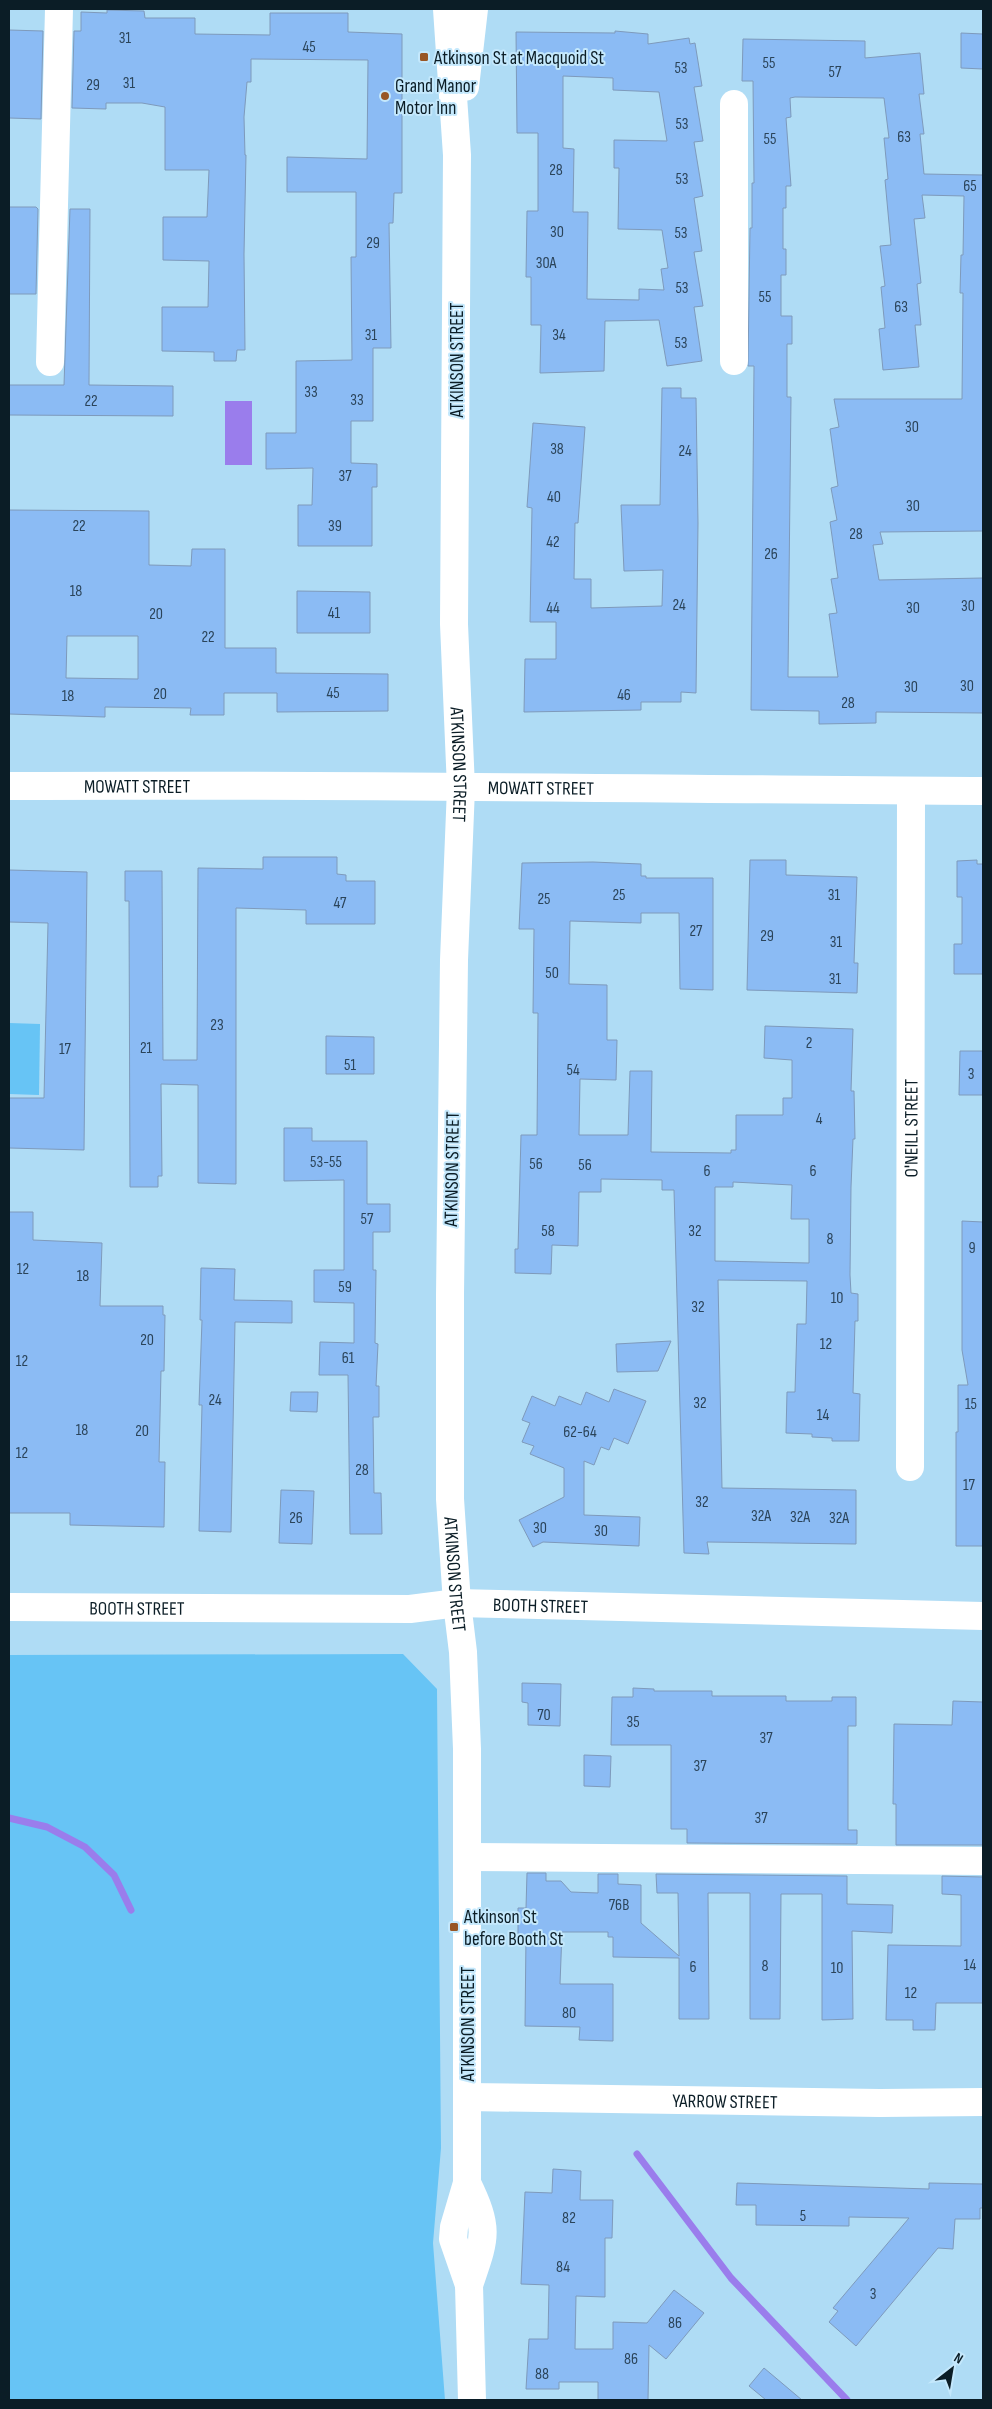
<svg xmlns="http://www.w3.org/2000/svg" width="992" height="2409" font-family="'Sofia Sans Condensed',sans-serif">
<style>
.green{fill:#67c4f5}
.water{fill:#9a7dec}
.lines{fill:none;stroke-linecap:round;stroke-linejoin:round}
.stream{stroke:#9a7dec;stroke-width:7}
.building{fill:#8bbbf4;stroke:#7e9abb;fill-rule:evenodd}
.minor{stroke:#fff;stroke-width:28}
.poi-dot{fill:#985625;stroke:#c4e8fc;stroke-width:2}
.labels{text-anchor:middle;stroke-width:4;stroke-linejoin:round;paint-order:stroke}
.number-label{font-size:16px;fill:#2b445a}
.poi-label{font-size:19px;fill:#0b1d26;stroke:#c4e8fc;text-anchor:start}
.street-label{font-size:19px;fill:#0b1d26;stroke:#c4e8fc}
</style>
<rect width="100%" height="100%" fill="#afdcf5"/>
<!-- green -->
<g class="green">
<path d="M9 1023 40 1024 39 1095 9 1094Z"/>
<path d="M403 1654 437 1689 441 2148 433 2243 445 2400H9V1655Z"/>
</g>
<!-- water -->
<rect class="water" x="225" y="401" width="27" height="64"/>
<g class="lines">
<!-- stream -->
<g class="stream">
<path d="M9 1818 47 1827 85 1847 114 1875 131 1910"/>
<path d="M637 2154 731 2278 847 2400"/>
</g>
</g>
<!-- building -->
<g class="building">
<path d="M107 10 144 11 145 18H195V34L270 35V13H348V32L402 34V193H394L393 223H389L391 348H373V421H351V463L377 464V487H372V546H298V505H312L313 468 266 469V433H296V361L352 360 351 257H356V192H287V157L367 159 368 60 251 59V82H247L244 117 245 155H246L244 254 245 350H237L236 361H214V352L162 351V307H208L209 261 163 260V217H207L209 170H165V107L142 103H106V109L72 108 74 31H81V12L107 13Z"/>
<path d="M9 30 43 31 41 119 9 118Z"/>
<path d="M615 31 648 34V44L689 38 690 44 695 43 702 86 694 87 703 141 694 142 703 196 694 198 702 251 694 252 703 306 694 307 702 361 667 366 659 320 605 321 604 371 540 373 541 325H531V277H526L527 211H538V133H517L516 32 615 33ZM563 76 613 78V90L659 92 667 141 614 140V168H619L618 229 662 230 668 268 661 269 664 290 639 289V300L587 299 588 212H573L574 149 563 148Z"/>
<path d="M961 33 983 34V69L961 68Z"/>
<path d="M743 39 865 41V58L920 53 924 94H919L924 134H920L924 174 983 175V531L880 532 883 544 873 545 879 580 983 578V713L876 712V723L819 724V711L751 710 754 366H748L750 228H752V183H754L753 81H742ZM795 97 884 98 889 138H884L888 179 885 180 891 245 880 246 885 286 881 287 885 328 879 329 883 370 919 367 915 325H921L917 284 921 283 914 219 925 218 922 195 964 196 963 255H961L960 293H963L962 399H834L839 427 830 429 838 486 831 488 837 520 830 522 838 578 831 579 837 613 829 614 838 677H788L791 397H787V344H792V316H781V275H786V249H783V208H786V186H791L786 118 791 117 790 98Z"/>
<path d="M9 207H36L38 209 36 294H9Z"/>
<path d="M70 209H90L89 385 173 386V416L9 415V385H64Z"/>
<path d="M662 388H681V398H696L698 523 696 693 681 692V702H641V710L524 712 525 659H556V622H530L532 508 527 507 533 423 585 427 578 523H575L574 579H591V608L662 606 663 570 624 571 621 505H660Z"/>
<path d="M9 510 149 511V565L191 566 192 549H225V648H276V673L388 674V711L277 712V693H224V715H190L191 708 105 707V717L9 714ZM67 636H138V679L66 678Z"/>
<path d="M297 591 370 592V633H297Z"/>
<path d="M263 857H337V874L346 875V881H375V924H306V910L236 908V1184L198 1183V1085L161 1084 162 1176H158V1187H130L129 901H125V871H162L163 1060H197L198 868 263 869Z"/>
<path d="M750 860H786V875L857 877 854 963H858L857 993 747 990Z"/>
<path d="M977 860V864H983V974H954V944H962V897H957V861Z"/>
<path d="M593 862 641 864V876H646V878H713V990L680 989 679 913H641V923L570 921 569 984 607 985V1040H617L616 1080 580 1079 579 1135H628L630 1071H652L651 1152 731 1153V1150H736V1115H783V1098H792V1060L764 1058 765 1026 853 1029 851 1091H854L855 1139H853L851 1187 850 1275 851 1293 858 1294V1321H855L853 1393 860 1394 859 1441H832V1438L812 1437V1434L786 1433 787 1392H795L797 1324H806L807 1281 718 1280 722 1488 856 1490V1544L707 1542 709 1554 684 1553 674 1190H662V1180L601 1179V1192H579L578 1246 552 1245 551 1274 515 1273V1249H518L521 1135H537L538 1013H533L534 929H519L522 863ZM733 1182 792 1185 791 1219H809V1263L715 1261V1187H733Z"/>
<path d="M9 870 87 872 84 1150 9 1148V1098H44L48 923 9 922Z"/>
<path d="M326 1036 374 1037V1074H326Z"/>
<path d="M960 1051H983V1095H959Z"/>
<path d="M284 1128H312V1141H367V1204H390V1232H373V1270H376L375 1343 378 1344 376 1386H379V1417H373L374 1493H381L382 1534H350L348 1375H319L320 1342 354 1343V1303L314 1302V1270H344V1180L284 1181Z"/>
<path d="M9 1212H33V1240L102 1243 100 1306H163V1315H165L164 1371H161L159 1462H165L164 1527 70 1525V1513H9Z"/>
<path d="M962 1221 983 1222V1546H956V1432H958V1385H968L962 1350Z"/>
<path d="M201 1268 235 1269 234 1300 292 1301V1323L235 1322 231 1532 199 1531 202 1405H199L202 1320H200Z"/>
<path d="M671 1341 658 1371 617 1372 616 1344Z"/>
<path d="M614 1389 646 1401 628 1444 614 1438 609 1450 601 1447 594 1465 584 1461V1515L640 1517 639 1546 543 1542 533 1547 519 1520 564 1497V1468L530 1454 534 1446 522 1442 530 1423 522 1420 532 1396 555 1406 559 1396 581 1405 586 1392 609 1402Z"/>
<path d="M291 1392H318L317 1412 290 1411Z"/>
<path d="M281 1490 314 1491 312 1544 279 1543Z"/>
<path d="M522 1683 561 1684 560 1726 528 1725V1703L522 1702Z"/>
<path d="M633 1688 654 1689V1691H712V1696H786V1701H832V1697H856V1726H848V1830H857V1844L687 1843V1829H671V1745H611L612 1697H633Z"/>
<path d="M953 1701 983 1702V1845H896V1804H893L894 1724 952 1725Z"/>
<path d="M584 1755 611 1756 610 1787 584 1786Z"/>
<path d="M527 1873H546V1881H561L571 1892 598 1893V1874H618V1884L641 1885V1923L679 1956 678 1893H657L656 1874 847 1876V1904L893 1905 892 1933 852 1931 853 2019 822 2020V1894H781L780 2019H750V1893H708L709 2019H679V1958L613 1957V1937H608V1932H562L560 1984H613V2041L579 2040 580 2027 525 2026 526 1936H518V1908H526Z"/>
<path d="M942 1876 983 1877V2003H936L935 2030H913V2020H886L888 1945 961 1946V1895L942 1894Z"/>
<path d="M553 2169 581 2171 580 2200H613L612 2238H605V2297L576 2296 575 2349H613V2322L647 2323 674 2290 704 2313 666 2359 649 2345 648 2400H598V2382H559V2389H526L529 2339H548L549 2285 521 2284 525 2192 552 2193Z"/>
<path d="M737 2183 929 2189V2183L983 2184V2208H980V2219H955L953 2249 938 2248 856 2346 829 2322 838 2311 833 2308 909 2218 849 2217V2226L756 2225V2205H736Z"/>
<path d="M764 2368 802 2400H766L749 2386Z"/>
</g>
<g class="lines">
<!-- minor -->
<g class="minor">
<path id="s1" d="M447 9 457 155 454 624 461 788 454 960 450 1295V1499L457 1603 463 1652 467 1749V2183L454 2227 453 2239 469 2285 472 2400"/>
<path d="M465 87 474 9"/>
<path d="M734 104V361"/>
<path d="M50 362 59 9"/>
<path id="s2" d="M9 786C334 784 658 789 983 791"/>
<path id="s3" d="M910 1467 911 791"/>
<path id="s4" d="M9 1607 410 1609 457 1603 983 1616"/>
<path d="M467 1857 983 1861"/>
<path id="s5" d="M467 2097 880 2103 983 2102"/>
<path d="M467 2183C490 2230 485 2238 469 2285"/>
</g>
</g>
<!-- markers -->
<g class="poi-dot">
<rect x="419" y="52" width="10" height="10" rx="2.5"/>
<circle cx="385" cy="96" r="5"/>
<rect x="449" y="1922" width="10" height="10" rx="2.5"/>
</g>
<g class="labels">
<!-- number labels -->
<g class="number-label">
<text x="125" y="43">31</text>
<text x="309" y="52">45</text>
<text x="769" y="68">55</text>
<text x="681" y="73">53</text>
<text x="835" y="77">57</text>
<text x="129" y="88">31</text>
<text x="93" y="90">29</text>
<text x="682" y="129">53</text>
<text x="904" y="142">63</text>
<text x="770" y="144">55</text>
<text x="556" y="175">28</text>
<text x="682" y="184">53</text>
<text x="970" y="191">65</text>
<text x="557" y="237">30</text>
<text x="681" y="238">53</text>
<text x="373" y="248">29</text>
<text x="546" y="268">30A</text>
<text x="682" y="293">53</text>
<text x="765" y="302">55</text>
<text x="901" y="312">63</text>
<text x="371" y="340">31</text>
<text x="559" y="340">34</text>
<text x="681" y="348">53</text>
<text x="311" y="397">33</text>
<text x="357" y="405">33</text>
<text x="91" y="406">22</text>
<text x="912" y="432">30</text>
<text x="557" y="454">38</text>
<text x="685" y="456">24</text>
<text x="345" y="481">37</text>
<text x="554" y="502">40</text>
<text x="913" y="511">30</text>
<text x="79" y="531">22</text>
<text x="335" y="531">39</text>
<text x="856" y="539">28</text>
<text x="553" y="547">42</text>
<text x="771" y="559">26</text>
<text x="76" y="596">18</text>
<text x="679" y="610">24</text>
<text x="968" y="611">30</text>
<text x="553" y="613">44</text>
<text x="913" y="613">30</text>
<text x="334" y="618">41</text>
<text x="156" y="619">20</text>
<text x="208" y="642">22</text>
<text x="967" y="691">30</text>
<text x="911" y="692">30</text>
<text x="333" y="698">45</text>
<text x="160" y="699">20</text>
<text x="624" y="700">46</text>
<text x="68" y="701">18</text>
<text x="848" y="708">28</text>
<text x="619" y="900">25</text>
<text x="834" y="900">31</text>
<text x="544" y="904">25</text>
<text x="340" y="908">47</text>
<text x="696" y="936">27</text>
<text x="767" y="941">29</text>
<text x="836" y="947">31</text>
<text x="552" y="978">50</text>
<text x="835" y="984">31</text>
<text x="217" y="1030">23</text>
<text x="809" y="1048">2</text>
<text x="146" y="1053">21</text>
<text x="65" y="1054">17</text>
<text x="350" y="1070">51</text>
<text x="573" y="1075">54</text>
<text x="971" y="1079">3</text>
<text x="819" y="1124">4</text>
<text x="326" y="1167">53-55</text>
<text x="536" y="1169">56</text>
<text x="585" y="1170">56</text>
<text x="707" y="1176">6</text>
<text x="813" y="1176">6</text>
<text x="367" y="1224">57</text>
<text x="548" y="1236">58</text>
<text x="695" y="1236">32</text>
<text x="830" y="1244">8</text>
<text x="972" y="1253">9</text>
<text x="23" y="1274">12</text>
<text x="83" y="1281">18</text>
<text x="345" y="1292">59</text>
<text x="837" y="1303">10</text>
<text x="698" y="1312">32</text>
<text x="147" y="1345">20</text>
<text x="826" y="1349">12</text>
<text x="348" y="1363">61</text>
<text x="22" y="1366">12</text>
<text x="215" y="1405">24</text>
<text x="700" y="1408">32</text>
<text x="971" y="1409">15</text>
<text x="823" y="1420">14</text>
<text x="82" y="1435">18</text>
<text x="142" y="1436">20</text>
<text x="580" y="1437">62-64</text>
<text x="22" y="1458">12</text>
<text x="362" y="1475">28</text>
<text x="969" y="1490">17</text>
<text x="702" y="1507">32</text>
<text x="761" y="1521">32A</text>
<text x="800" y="1522">32A</text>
<text x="296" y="1523">26</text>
<text x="839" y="1523">32A</text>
<text x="540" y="1533">30</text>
<text x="601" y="1536">30</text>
<text x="544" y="1720">70</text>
<text x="633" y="1727">35</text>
<text x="766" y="1743">37</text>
<text x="700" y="1771">37</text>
<text x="761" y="1823">37</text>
<text x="619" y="1910">76B</text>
<text x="970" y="1970">14</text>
<text x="765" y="1971">8</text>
<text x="693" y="1972">6</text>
<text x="837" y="1973">10</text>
<text x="911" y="1998">12</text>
<text x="569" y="2018">80</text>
<text x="803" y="2221">5</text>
<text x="569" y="2223">82</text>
<text x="563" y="2272">84</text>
<text x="873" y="2299">3</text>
<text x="675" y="2328">86</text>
<text x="631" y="2364">86</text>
<text x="542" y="2379">88</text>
</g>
<!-- poi labels -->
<g class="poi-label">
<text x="434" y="64">Atkinson St at Macquoid St</text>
<text x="395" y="92">Grand Manor<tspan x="395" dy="22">Motor Inn</tspan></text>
<text x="464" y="1923">Atkinson St<tspan x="464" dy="22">before Booth St</tspan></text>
</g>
<!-- street labels -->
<g class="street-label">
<text transform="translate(456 360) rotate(-90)" y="7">ATKINSON STREET</text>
<text dy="7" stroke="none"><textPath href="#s1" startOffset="756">ATKINSON STREET</textPath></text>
<text dy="7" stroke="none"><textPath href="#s2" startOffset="128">MOWATT STREET</textPath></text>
<text dy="7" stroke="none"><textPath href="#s2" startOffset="532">MOWATT STREET</textPath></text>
<text dy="7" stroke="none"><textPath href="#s3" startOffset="339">O'NEILL STREET</textPath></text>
<text transform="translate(451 1169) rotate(-89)" y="7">ATKINSON STREET</text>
<text dy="7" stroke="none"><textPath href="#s1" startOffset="1566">ATKINSON STREET</textPath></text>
<text dy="7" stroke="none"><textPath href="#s4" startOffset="532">BOOTH STREET</textPath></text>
<text dy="7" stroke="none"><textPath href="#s4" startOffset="128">BOOTH STREET</textPath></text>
<text transform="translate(467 2024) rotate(-90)" y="7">ATKINSON STREET</text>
<text dy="7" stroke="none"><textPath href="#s5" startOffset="258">YARROW STREET</textPath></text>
</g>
</g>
<!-- border -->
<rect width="992" height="2409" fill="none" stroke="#0b1d26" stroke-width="20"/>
<!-- north arrow -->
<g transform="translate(952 2369) rotate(31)" stroke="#c4e8fc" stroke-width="4" paint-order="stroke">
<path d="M0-4L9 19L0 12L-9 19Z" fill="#0b1d26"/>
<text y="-8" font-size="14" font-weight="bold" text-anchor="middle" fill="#0b1d26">N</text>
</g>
</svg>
